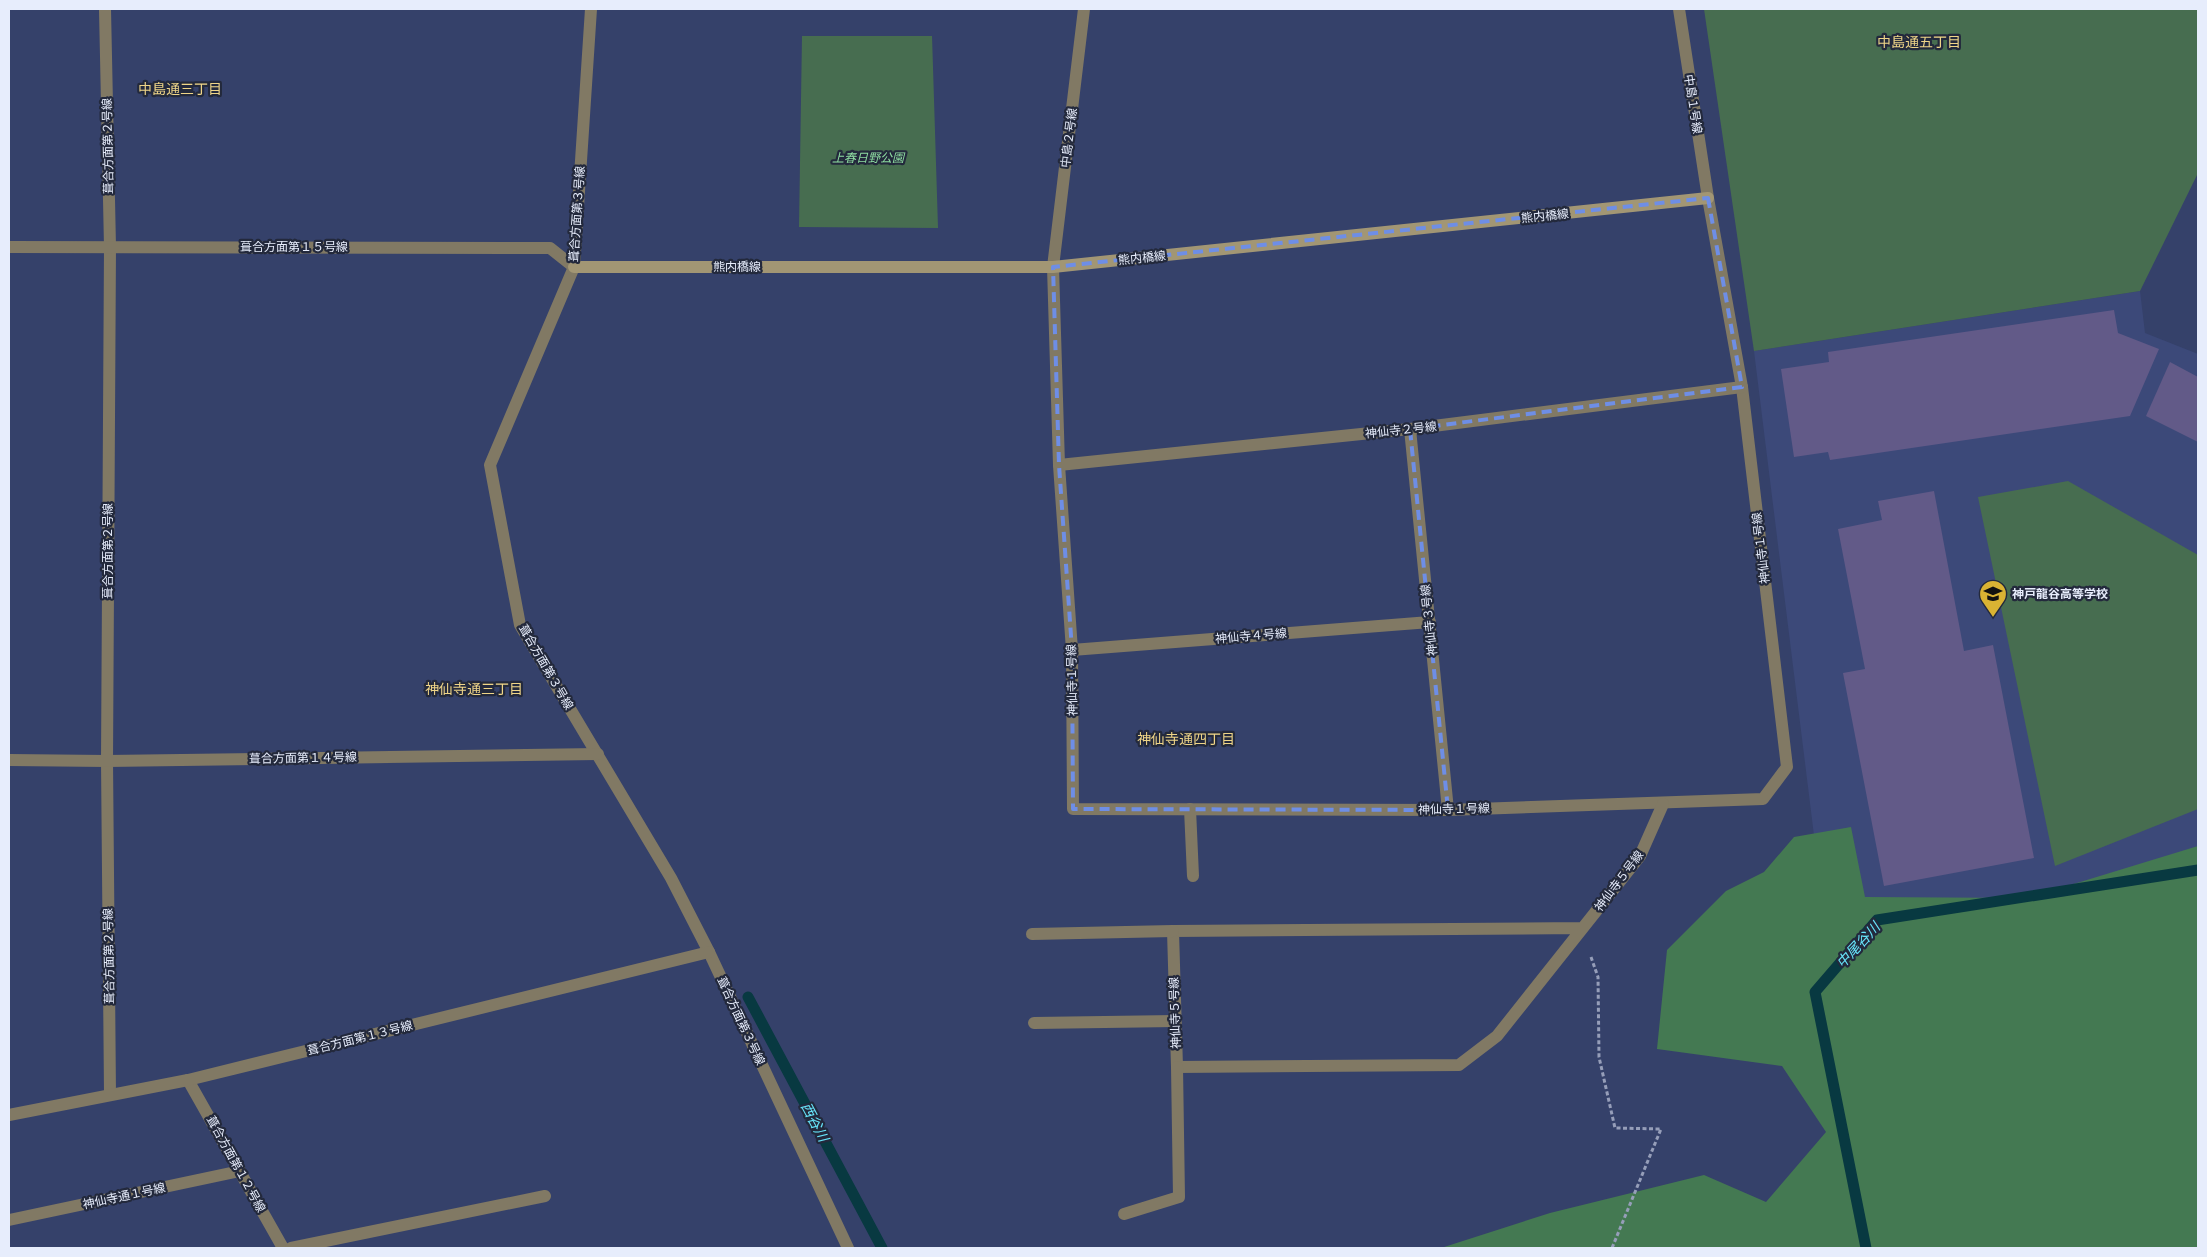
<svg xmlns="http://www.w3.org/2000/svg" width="2207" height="1257" font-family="Literata,'Noto Sans JP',serif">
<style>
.built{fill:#3c4979}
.green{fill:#476d50}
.forest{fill:#447952}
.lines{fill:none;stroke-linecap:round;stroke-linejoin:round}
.stream{stroke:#083941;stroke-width:11}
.building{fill:#625a88}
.path{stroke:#969eb9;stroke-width:3;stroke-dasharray:4 2.5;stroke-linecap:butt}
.street{stroke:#817964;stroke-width:12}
.secondary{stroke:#a29674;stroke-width:12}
.marked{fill:none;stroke:#6e8ee6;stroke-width:4;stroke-dasharray:10 6;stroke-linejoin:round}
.labels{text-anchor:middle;stroke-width:4.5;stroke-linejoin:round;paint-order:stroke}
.street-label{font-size:12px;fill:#e7edfc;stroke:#23293c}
.park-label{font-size:12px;font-style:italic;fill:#8edda1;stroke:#23293c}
.poi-label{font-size:12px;font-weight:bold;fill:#e7edfc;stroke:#23293c;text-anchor:start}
.neighbourhood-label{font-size:14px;fill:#efd588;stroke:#23293c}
.water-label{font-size:14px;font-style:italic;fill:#67e5fb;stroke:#23293c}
</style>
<rect width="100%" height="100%" fill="#35416a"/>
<!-- built -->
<path class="built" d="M2140 291 2145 333 2198 354V881L1837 1021 1754 351Z"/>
<!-- green -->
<g class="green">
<path d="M1704 9H2198V173L2140 291 1754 351Z"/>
<path d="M802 36H932L938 228 799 227Z"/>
<path d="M2068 481 2198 555V809L2055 866 1978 497Z"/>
</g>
<!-- forest -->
<path class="forest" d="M1851 827 1865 897 2028 898 2198 846V1248H1441L1550 1213 1704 1175 1766 1202 1826 1132 1782 1066 1657 1049 1667 950 1726 891 1764 872 1794 837Z"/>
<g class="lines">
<!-- stream -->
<g class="stream">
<path d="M748 997 882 1248"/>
<path d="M1866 1248 1815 992 1877 920 2198 870"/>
</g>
</g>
<!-- building -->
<g class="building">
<path d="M2114 310 2118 333 2159 349 2130 416 1830 460 1828 452 1794 457 1781 369 1829 362 1828 352Z"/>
<path d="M2170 362 2198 377V442L2146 416Z"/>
<path d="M1934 491 1964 651 1993 645 2034 858 1884 886 1843 673 1865 669 1838 529 1882 520 1878 501Z"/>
</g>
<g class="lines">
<!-- path -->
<path class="path" d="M1591 957 1598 977 1599 1057 1615 1128 1661 1129 1612 1248"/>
<!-- street -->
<g class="street">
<path d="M105 9 110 247 107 761 110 1094"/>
<path d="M591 9 574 267 490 465 520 625 671 878 709 952 848 1248"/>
<path d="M1084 9 1053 267 1059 465 1072 650 1073 809 1448 810 1763 799 1787 767 1742 387 1708 198 1679 9"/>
<path d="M9 247 550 248 574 267"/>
<path d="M1410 429 1448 810"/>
<path d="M1059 465 1410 429 1742 387"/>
<path d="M1072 650 1430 622"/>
<path d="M9 760 107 761 598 754"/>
<path d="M1190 809 1193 876"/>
<path d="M1582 928 1173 931 1177 1067 1459 1065 1497 1036 1640 856 1663 804"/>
<path d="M1032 934 1173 931"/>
<path d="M1034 1023 1175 1021"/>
<path d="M188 1080 283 1248"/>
<path d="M9 1115 188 1080 709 952"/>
<path d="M1124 1214 1179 1197 1177 1067"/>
<path d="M9 1220 240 1171"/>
<path d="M291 1248 545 1196"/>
</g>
<!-- secondary -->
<path class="secondary" d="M574 267H1053L1708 198"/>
</g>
<!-- marked area -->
<path class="marked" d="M1708 198 1742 387 1410 429 1448 810 1073 809 1072 650 1059 465 1053 267Z"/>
<!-- icons -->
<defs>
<symbol id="school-pin" viewBox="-11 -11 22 30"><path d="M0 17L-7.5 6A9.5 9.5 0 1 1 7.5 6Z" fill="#dab333" stroke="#23293c"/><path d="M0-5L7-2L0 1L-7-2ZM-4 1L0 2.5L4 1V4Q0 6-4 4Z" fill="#111"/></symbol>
</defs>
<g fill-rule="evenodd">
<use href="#school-pin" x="1977" y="578" width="32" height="43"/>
</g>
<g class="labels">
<!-- street labels -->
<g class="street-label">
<text transform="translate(1693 104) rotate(81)" y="4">中島１号線</text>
<text transform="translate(1069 138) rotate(-83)" y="4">中島２号線</text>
<text transform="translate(108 146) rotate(-91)" y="4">葺合方面第２号線</text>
<text transform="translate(577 214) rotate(-86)" y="4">葺合方面第３号線</text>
<text transform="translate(1545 216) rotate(-6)" y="4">熊内橋線</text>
<text x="294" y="251">葺合方面第１５号線</text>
<text transform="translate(1142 258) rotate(-6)" y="4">熊内橋線</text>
<text x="737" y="271">熊内橋線</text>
<text transform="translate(1401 430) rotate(-6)" y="4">神仙寺２号線</text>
<text transform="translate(1761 548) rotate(-97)" y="4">神仙寺１号線</text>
<text transform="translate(108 551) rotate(-90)" y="4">葺合方面第２号線</text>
<text transform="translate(1429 620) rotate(-96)" y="4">神仙寺３号線</text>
<text transform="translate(1251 636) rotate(-5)" y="4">神仙寺４号線</text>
<text transform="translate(546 667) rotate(60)" y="4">葺合方面第３号線</text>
<text transform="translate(1072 680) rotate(-91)" y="4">神仙寺１号線</text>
<text transform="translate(303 758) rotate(-1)" y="4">葺合方面第１４号線</text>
<text transform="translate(1454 809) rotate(-1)" y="4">神仙寺１号線</text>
<text transform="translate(1619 881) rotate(-53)" y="4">神仙寺５号線</text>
<text transform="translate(109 956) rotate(-91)" y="4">葺合方面第２号線</text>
<text transform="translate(1175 1013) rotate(-92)" y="4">神仙寺５号線</text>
<text transform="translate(741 1021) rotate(65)" y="4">葺合方面第３号線</text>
<text transform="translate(360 1038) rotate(-14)" y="4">葺合方面第１３号線</text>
<text transform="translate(236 1164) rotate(61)" y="4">葺合方面第１２号線</text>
<text transform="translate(124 1196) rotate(-12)" y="4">神仙寺通１号線</text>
</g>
<!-- park labels -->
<g class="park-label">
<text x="868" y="162">上春日野公園</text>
</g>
<!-- poi labels -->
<g class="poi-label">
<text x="2012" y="598">神戸龍谷高等学校</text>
</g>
<!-- neighbourhood labels -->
<g class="neighbourhood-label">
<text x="1919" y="47">中島通五丁目</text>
<text x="180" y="94">中島通三丁目</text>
<text x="474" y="694">神仙寺通三丁目</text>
<text x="1186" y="744">神仙寺通四丁目</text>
</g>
<!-- water labels -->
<g class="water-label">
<text transform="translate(1858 945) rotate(-47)" y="5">中尾谷川</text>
<text transform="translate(815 1122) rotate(62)" y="5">西谷川</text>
</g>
</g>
<!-- border -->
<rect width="2207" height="1257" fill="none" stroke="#e7edfc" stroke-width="20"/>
</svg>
